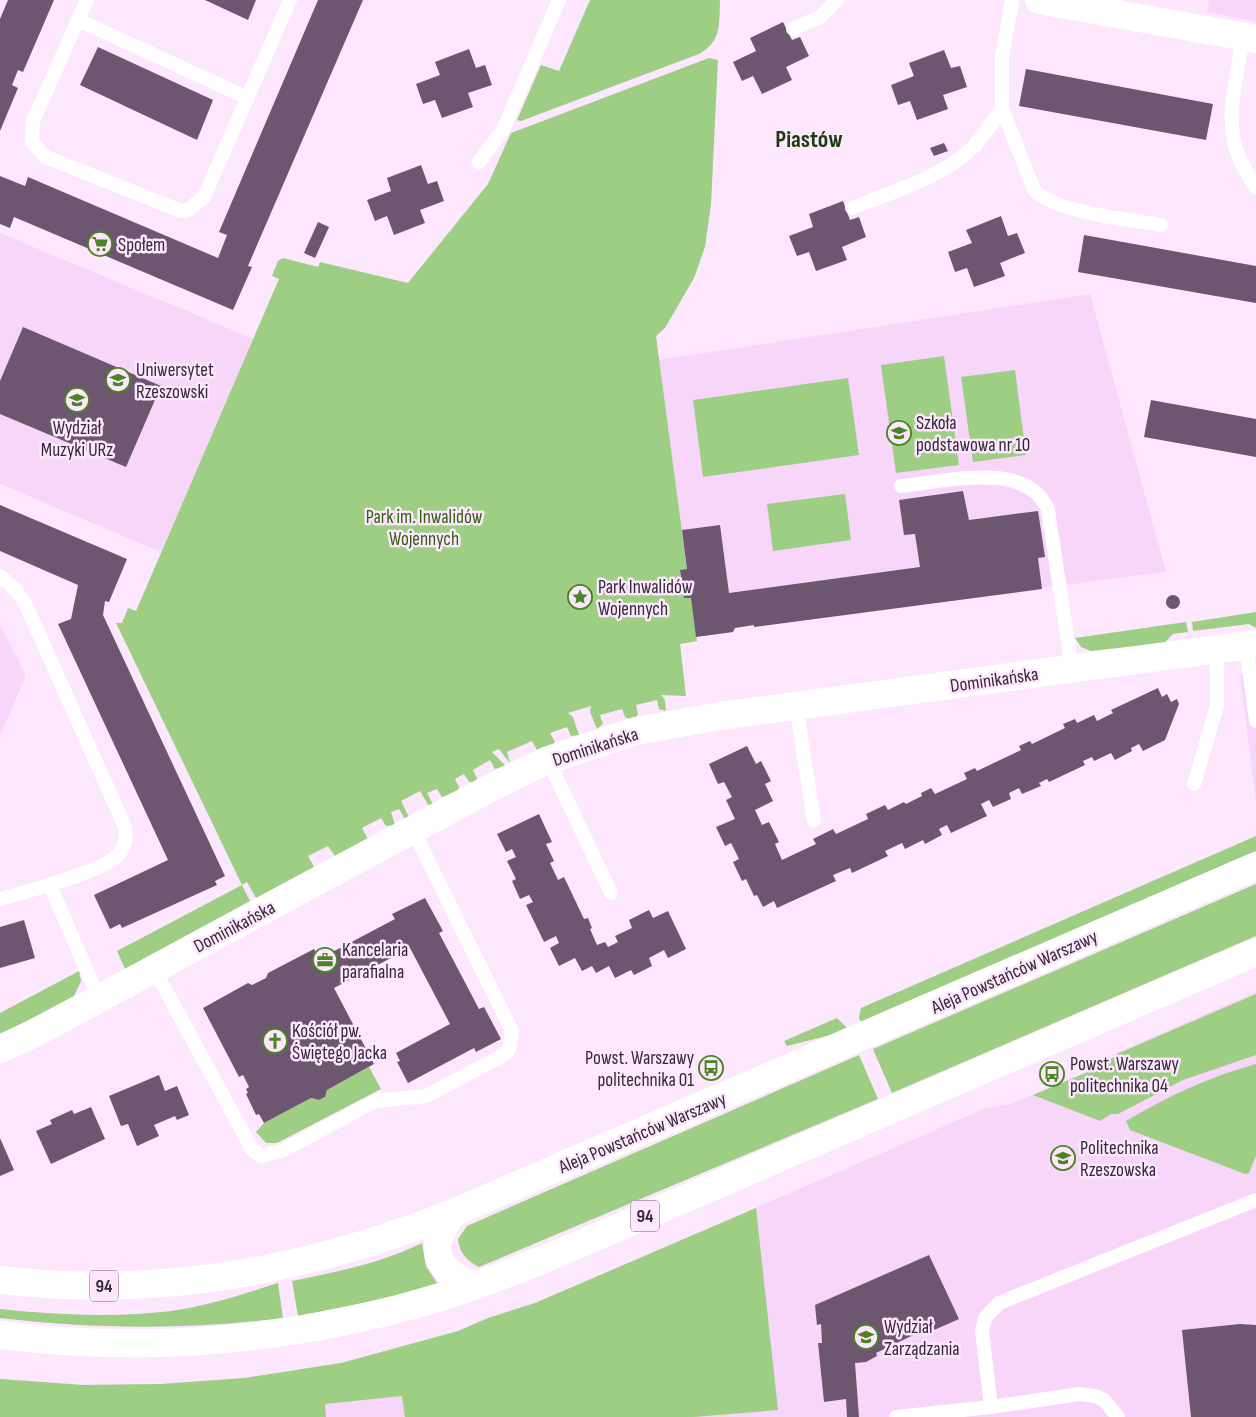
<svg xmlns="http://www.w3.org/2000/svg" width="1256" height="1417" font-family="'Sofia Sans Condensed',sans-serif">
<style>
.built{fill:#f7d6fa}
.green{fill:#9dce84}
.building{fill:#6d5670}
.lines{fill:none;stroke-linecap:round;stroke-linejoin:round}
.lane{stroke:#fff;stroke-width:14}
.street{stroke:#fff;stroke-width:28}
.primary{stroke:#fff;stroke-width:28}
.labels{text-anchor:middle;stroke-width:5;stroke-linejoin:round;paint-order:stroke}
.shield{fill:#fde7fe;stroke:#706371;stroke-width:1}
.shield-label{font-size:18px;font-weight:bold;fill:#342a35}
.poi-label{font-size:19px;fill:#342a35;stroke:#fde7fe;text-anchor:start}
.park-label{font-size:19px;fill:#315d11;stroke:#fde7fe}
.street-label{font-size:19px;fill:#342a35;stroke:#fde7fe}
.district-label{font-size:24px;font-weight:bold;fill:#1e3b0c;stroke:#fde7fe}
</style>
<rect width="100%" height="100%" fill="#fde7fe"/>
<!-- built -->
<g class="built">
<path d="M1209 0H1256V22L1207 12Z"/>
<path d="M0 233 254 339 161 552 0 484Z"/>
<path d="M1090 294 1166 572 754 625 735 628 733 632 696 637 691 598H684L680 570 682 530 659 360Z"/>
<path d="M0 624 26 675 0 736Z"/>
<path d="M1256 673V802L1240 675Z"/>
<path d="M1256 992V1417H0V1379L83 1385 161 1384 244 1378 341 1363 380 1354 458 1331 535 1303 612 1270 986 1108 1011 1104 1104 1064 1116 1053Z"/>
</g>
<!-- green -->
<g class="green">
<path d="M590 0H720C719 24 722 41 699 54L521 121 517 120 541 65 559 71Z"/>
<path d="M709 58 718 60 711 204 705 247 694 278 665 328 656 336 687 569 680 571 684 598H691L697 641 680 644 686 696 661 695 665 700 666 711 659 709 657 700 636 705 638 714 636 717 629 719 625 717 622 709 600 715 603 724 597 729 590 712 591 706 568 713 573 717 579 735 571 736 567 727 550 733 555 742 553 746 537 750 532 741 507 752 510 763 499 749 492 752 506 766 495 769 490 760 473 770 477 778 476 782H469L464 774 455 779 459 787 458 791 442 797 437 789 427 793 434 806 430 808 420 791 401 801 410 819 406 821 399 809 391 812 395 825 386 826 381 818 362 828 368 839 335 856 328 846 308 856 314 867 256 898 247 882 242 885 250 901 125 969 117 951 242 885 116 623H122L128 608 136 611 279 279 272 276 278 261 283 258 318 267 320 262 408 283 488 184 511 133Z"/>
<path d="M944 356 959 465 896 473 881 365Z"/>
<path d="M1015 370 1026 455 973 462 961 377Z"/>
<path d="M848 378 859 455 703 477 693 400Z"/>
<path d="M845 494 851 540 773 551 767 504Z"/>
<path d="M1256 612V628L1249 624 1193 631 1192 622Z"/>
<path d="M1186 622 1188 632 1173 634 1164 643 1091 651 1081 647 1075 638Z"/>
<path d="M1256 836V851L861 1022 859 1018 861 1008Z"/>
<path d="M1256 884V936L892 1093 873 1049Z"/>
<path d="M79 971 81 981 74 996 0 1035V1013Z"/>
<path d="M1256 994V1055L1183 1080 1118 1114H1111L1100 1121 1033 1095 1105 1065 1117 1054Z"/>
<path d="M837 1018 847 1028 831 1035 787 1046 784 1041Z"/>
<path d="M859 1055 878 1099 479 1267C466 1260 460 1254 458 1239L467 1226Z"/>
<path d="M1256 1064V1156L1249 1173 1245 1174 1130 1130 1126 1121C1166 1097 1211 1076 1256 1064Z"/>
<path d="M369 1067 381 1089 277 1143H266L256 1132 264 1123 311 1098 319 1100 325 1097 327 1090Z"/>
<path d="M756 1208 778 1410 694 1417H405L402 1396 325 1404 326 1417H0V1379L83 1385 161 1384 244 1378 341 1363 458 1331 488 1318 535 1303Z"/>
<path d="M422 1243 426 1266 437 1283 388 1298 298 1316 292 1281C336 1272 382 1263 422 1243Z"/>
<path d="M278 1283 283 1318C189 1330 95 1329 0 1318V1309C56 1315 115 1318 171 1311 208 1306 244 1294 278 1283Z"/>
</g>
<!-- building -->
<g class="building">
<path d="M8 0H54L23 72 18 70 12 85 18 88 0 131V19Z"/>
<path d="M205 0H256L248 20Z"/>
<path d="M318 0H363L248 266 252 267 233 310 14 217 10 228 0 224V176L25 186 28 177 218 258 227 235 219 232Z"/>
<path d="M783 22 792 40 800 37 809 56 786 67 792 80 762 94 753 76 742 81 733 62 756 51 750 38Z"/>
<path d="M98 47 213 100 197 140 80 85Z"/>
<path d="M469 49 476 68 485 65 492 85 468 93 473 107 442 118 435 100 423 104 416 84 440 75 435 62Z"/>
<path d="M944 50 951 68 960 66 967 87 943 95 948 109 917 120 910 101 898 105 891 85 914 76 909 63Z"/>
<path d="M1026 69 1213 104 1206 140 1019 106Z"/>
<path d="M944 143 948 151 934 156 930 148Z"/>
<path d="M421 165 428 184 437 181 444 201 420 210 425 223 394 235 387 216 375 221 367 200 391 191 387 178Z"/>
<path d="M843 201 850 220 859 217 866 237 842 247 847 260 816 271 809 252 797 256 789 236 813 227 809 214Z"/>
<path d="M1001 216 1008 236 1017 233 1025 253 1000 263 1005 276 974 287 967 268 955 272 948 252 972 243 966 230Z"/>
<path d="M318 222 329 227 315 258 304 253Z"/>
<path d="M1084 235 1256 266V303L1078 272Z"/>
<path d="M23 327 161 386 126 467 0 414V381Z"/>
<path d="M1151 400 1256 419V457L1144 437Z"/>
<path d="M963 491 969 520 1038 511 1045 557 1038 558 1042 589 754 627V625L735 628 733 632 696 637 691 598H684L680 570 687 569 682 530 720 525 729 593 920 567 915 534 904 535 899 500Z"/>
<path d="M0 505 127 559 109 602 105 601 103 615 225 876 215 881 217 885 122 928 120 924 110 929 94 895 168 860 58 624 71 619 78 585 0 551Z"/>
<circle cx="1173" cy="602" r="7"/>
<path d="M1158 688 1162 697 1167 694 1171 702 1177 699 1179 704 1165 740 1143 751 1139 744 1131 748 1132 751 1115 760 1111 753 1094 761 1092 757 1083 761 1085 765 1049 782 1047 779 1039 783 1041 786 1022 794 1019 788 1009 793 1011 799 993 807 989 800 981 804 987 816 951 833 947 825 939 829 942 835 925 844 923 840 905 849 902 843 885 851 888 856 852 873 850 868 833 875 836 881 777 908 774 901 763 907 757 895 754 896 746 879 742 881 733 862 739 859 731 843 725 846 716 827 735 819 726 800 732 797 724 782 718 784 709 764 747 746 756 764 761 761 771 781 765 784 773 801 755 810 762 825 769 822 779 842 775 844 782 860 816 844 813 839 833 829 836 834 868 819 866 814 885 805 888 810 904 802 906 804 922 796 921 793 931 788 935 794 967 779 964 773 975 768 977 771 1021 750 1019 746 1030 741 1032 744 1065 728 1063 724 1075 719 1077 723 1094 715 1097 721 1113 713 1111 710Z"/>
<path d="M539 814 552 842 546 844 554 861 550 863 558 880 564 877 584 919 588 918 592 928 590 929 597 945 605 942 608 947 618 942 615 936 632 928 629 920 649 910 653 918 668 911 686 949 668 958 664 950 649 958 652 966 634 975 631 970 615 978 609 966 596 973 592 966 582 971 575 958 559 966 550 948 559 943 556 936 544 942 526 905 533 902 529 895 520 899 512 881 516 879 507 861 516 857 512 849 506 852 497 834Z"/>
<path d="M425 898 443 931 439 933 479 1009 484 1007 501 1039 476 1052 474 1048 408 1083 397 1062 400 1061 396 1053 450 1024 410 948 334 988 374 1064 327 1090 325 1097 319 1100 311 1098 264 1123 259 1114 256 1115 246 1094 248 1093 246 1089 249 1087 243 1075 239 1077 203 1008 248 983 252 985 266 978 268 973 314 949 319 959 323 957 395 919 392 914Z"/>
<path d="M24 920 35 958 0 968V927Z"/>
<path d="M159 1075 165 1091 177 1086 189 1115 177 1120 175 1116 154 1125 159 1136 137 1146 128 1124 121 1126 109 1096Z"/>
<path d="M91 1107 105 1139 51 1164 36 1131 52 1124 50 1120 72 1110 74 1114Z"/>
<path d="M0 1138 14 1170 0 1176Z"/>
<path d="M929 1255 959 1319 934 1330 932 1326 876 1353 877 1356 866 1362 855 1363 859 1417H847L846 1399 824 1402 818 1343H822L821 1324 817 1325 815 1305Z"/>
<path d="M1240 1324 1256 1325V1417H1191L1182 1330Z"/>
</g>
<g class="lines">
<!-- lane -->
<g class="lane">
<path d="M87 0 33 121 32 142 46 157 181 211 188 210 204 197 290 0"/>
<path d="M1012 0 1002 56V108L1034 190C1056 213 1128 219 1161 225"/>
<path d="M78 20 248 98"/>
<path d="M793 29 820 17 837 0"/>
<path d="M1243 37C1238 72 1226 111 1235 146 1239 161 1248 175 1256 188"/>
<path d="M479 162 503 130 559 0"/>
<path d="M852 208C887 194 942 177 969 151 983 139 992 122 1002 108"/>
<path d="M901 486C944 482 1028 459 1048 510L1072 669"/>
<path d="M0 576 15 589 25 603 125 827C127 838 125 848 117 856 101 872 25 892 0 899"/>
<path d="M1246 646 1256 721"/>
<path d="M796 706 814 820"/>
<path d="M548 760 611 893"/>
<path d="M1194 784 1217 706V649"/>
<path d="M50 885 99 999"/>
<path d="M154 969 252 1149 261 1156 282 1151 375 1101 426 1096 502 1056 509 1050 512 1031 413 830"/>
<path d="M991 1407 982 1331 985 1318 999 1303 1256 1200"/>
<path d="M896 1417 991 1407 1079 1394 1095 1396 1104 1400 1118 1417"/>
</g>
<!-- street -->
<g class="street">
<path d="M1039 0 1256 39"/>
<path d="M0 1049 35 1033 496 785 548 760 636 731 720 716 1256 644"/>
</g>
<!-- primary -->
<g class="primary">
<path d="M453 1213C426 1249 435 1271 476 1286"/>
<path d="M0 1280C157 1299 307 1271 453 1213L1256 866"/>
<path d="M0 1335C148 1354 295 1340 438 1298 477 1286 514 1271 552 1256L1256 952"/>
</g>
</g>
<!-- icons -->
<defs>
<symbol id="supermarket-ring" viewBox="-11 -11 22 22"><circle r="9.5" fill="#fde7fe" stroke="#4a8522" stroke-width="1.5"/><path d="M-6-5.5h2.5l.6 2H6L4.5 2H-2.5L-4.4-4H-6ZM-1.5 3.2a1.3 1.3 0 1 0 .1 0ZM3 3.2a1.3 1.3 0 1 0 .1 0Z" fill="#4a8522"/></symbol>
<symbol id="university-ring" viewBox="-11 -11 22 22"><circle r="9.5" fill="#fde7fe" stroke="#4a8522" stroke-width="1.5"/><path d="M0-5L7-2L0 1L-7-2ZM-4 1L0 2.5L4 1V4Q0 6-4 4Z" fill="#4a8522"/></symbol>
<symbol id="school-ring" viewBox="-11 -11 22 22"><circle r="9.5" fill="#fde7fe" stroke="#4a8522" stroke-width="1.5"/><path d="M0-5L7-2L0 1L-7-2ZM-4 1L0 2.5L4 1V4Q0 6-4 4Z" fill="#4a8522"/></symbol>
<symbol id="sight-ring" viewBox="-11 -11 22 22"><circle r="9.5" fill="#fde7fe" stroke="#4a8522" stroke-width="1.5"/><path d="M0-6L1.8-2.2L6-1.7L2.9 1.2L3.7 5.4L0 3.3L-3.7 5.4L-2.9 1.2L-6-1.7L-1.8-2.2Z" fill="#4a8522"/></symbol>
<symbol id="office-ring" viewBox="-11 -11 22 22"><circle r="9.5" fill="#fde7fe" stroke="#4a8522" stroke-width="1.5"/><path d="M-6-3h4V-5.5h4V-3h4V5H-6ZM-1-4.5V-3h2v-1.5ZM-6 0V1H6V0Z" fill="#4a8522"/></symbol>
<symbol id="church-ring" viewBox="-11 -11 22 22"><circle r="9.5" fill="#fde7fe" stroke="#4a8522" stroke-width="1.5"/><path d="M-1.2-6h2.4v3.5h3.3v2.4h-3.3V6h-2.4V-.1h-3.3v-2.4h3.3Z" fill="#4a8522"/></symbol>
<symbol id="bus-ring" viewBox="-11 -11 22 22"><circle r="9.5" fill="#fde7fe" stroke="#4a8522" stroke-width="1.5"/><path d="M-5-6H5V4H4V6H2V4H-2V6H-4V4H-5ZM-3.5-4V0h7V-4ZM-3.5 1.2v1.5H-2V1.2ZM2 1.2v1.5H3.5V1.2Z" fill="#4a8522"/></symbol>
</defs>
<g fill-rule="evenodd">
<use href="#supermarket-ring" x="86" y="230" width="28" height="28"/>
<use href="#university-ring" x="104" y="366" width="28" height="28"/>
<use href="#school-ring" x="63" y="386" width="28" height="28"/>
<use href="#school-ring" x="885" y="419" width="28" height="28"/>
<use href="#sight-ring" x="566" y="583" width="28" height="28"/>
<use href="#office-ring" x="311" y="946" width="28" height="28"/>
<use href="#church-ring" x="261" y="1027" width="28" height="28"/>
<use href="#bus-ring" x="697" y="1054" width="28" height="28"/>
<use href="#bus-ring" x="1038" y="1060" width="28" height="28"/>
<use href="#university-ring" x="1049" y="1144" width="28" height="28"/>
<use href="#university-ring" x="852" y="1323" width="28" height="28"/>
</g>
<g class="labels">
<!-- shield labels -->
<g class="shield">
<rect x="631" y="1200.5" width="28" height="31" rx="4"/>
<rect x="90" y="1270.5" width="28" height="31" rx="4"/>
</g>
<g class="shield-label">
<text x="645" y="1222">94</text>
<text x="104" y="1292">94</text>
</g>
<!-- poi labels -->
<g class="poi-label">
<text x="118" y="251">Społem</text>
<text x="136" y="376">Uniwersytet<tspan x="136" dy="22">Rzeszowski</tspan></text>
<text x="916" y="429">Szkoła<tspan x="916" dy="22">podstawowa nr 10</tspan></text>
<text x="77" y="434" text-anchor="middle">Wydział<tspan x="77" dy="22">Muzyki URz</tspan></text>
<text x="598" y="593">Park Inwalidów<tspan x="598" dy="22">Wojennych</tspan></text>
<text x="342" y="956">Kancelaria<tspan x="342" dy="22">parafialna</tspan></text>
<text x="292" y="1037">Kościół pw.<tspan x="292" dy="22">Świętego Jacka</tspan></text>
<text x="694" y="1064" text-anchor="end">Powst. Warszawy<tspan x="694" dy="22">politechnika 01</tspan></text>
<text x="1070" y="1070">Powst. Warszawy<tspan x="1070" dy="22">politechnika 04</tspan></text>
<text x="1080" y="1154">Politechnika<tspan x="1080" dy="22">Rzeszowska</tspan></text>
<text x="884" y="1333">Wydział<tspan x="884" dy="22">Zarządzania</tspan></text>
</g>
<!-- park labels -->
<g class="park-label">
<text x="424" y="523">Park im. Inwalidów<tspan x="424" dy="22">Wojennych</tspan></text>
</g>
<!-- street labels -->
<g class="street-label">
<text transform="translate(994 679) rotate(-8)" y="7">Dominikańska</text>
<text transform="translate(595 746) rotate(-18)" y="7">Dominikańska</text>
<text transform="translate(234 926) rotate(-28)" y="7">Dominikańska</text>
<text transform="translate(1014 971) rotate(-24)" y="7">Aleja Powstańców Warszawy</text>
<text transform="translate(642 1132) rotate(-23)" y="7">Aleja Powstańców Warszawy</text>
</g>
<!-- district labels -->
<g class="district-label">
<text x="809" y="147">Piastów</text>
</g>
</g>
</svg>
